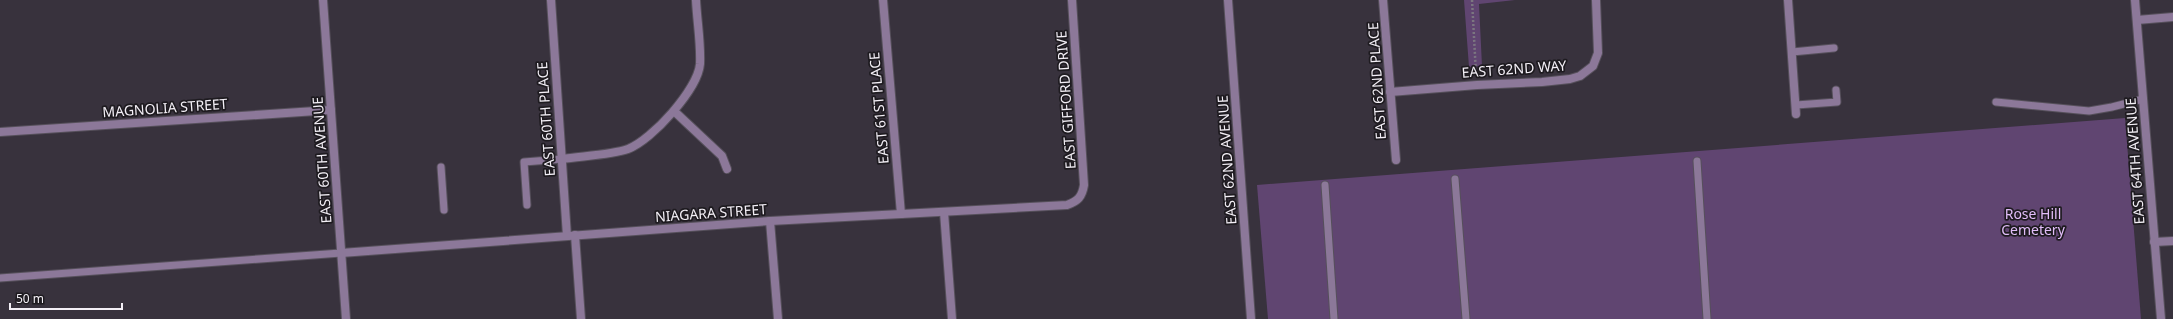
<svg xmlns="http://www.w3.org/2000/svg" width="2173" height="319" font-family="'Noto Sans',sans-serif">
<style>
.green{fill:#604571}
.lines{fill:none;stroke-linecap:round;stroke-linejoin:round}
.service-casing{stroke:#56505b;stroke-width:9}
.minor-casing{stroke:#56505b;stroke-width:10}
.tertiary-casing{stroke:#56505b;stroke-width:10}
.path{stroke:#7b7680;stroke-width:2.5;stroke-dasharray:2 2;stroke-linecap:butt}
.service{stroke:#8c7899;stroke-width:7}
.minor{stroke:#8c7899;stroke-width:8}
.tertiary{stroke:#8c7899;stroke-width:8}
.labels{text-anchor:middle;stroke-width:3.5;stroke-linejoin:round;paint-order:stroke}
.street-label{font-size:14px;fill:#f3eff6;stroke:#1e1b20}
.park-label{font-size:14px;fill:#e1bdf8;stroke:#1e1b20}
</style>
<rect width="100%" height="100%" fill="#38323d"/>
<!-- green -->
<g class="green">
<path d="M1464 0H1515L1479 4 1482 66 1469 67Z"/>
<path d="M2125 118 2141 319H1268L1257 185Z"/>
</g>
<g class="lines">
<defs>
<g id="service">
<path d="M1792 52 1834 48"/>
<path d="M1996 102 2089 111 2112 107 2143 99"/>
<path d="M1796 105 1837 102 1836 90"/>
<path d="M1697 161 1707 319"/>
<path d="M441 167 444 210"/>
<path d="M1455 179 1466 319"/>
<path d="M1325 185 1334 319"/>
<path d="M527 205 524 162 562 159"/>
<path d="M0 278 341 253"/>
</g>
<g id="minor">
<path d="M551 0 567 236"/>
<path d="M883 0 901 214"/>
<path d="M1383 0 1396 160"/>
<path d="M1788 0 1796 114"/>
<path d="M2137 20 2173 17"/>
<path d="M1390 92 1477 85 1542 82 1570 79 1580 76 1593 66 1598 53 1596 0"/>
<path d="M674 111 722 156 727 169"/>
<path d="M0 132 331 110"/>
<path d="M562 159C581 156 611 155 628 149 652 140 698 89 700 64 701 43 697 21 696 0"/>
<path d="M944 212 952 319"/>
<path d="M770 221 778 319"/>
<path d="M575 235 581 319"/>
<path d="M2154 242 2173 241"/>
<path d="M341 253 770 221 1067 205C1078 201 1082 197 1084 185L1072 0"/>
</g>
<g id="tertiary">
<path d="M323 0 346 319"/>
<path d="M1228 0 1251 319"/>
<path d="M2135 0 2161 319"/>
</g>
</defs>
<!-- service casing -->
<use href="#service" class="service-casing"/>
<!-- minor casing -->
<use href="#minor" class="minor-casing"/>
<!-- tertiary casing -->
<use href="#tertiary" class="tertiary-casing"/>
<!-- path -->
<path class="path" d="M1472 0 1476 74"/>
<!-- service -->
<use href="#service" class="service"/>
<!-- minor -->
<use href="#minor" class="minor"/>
<!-- tertiary -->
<use href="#tertiary" class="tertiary"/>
</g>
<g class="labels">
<!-- street labels -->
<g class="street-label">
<text transform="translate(1514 69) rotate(-4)" y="5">EAST 62ND WAY</text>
<text transform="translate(1377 81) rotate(-94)" y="5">EAST 62ND PLACE</text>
<text transform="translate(1066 100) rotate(-94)" y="5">EAST GIFFORD DRIVE</text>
<text transform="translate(165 108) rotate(-4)" y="5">MAGNOLIA STREET</text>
<text transform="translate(879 108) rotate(-95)" y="5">EAST 61ST PLACE</text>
<text transform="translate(546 119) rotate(-94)" y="5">EAST 60TH PLACE</text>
<text transform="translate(322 160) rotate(-94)" y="5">EAST 60TH AVENUE</text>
<text transform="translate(1227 160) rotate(-94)" y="5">EAST 62ND AVENUE</text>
<text transform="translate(2135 161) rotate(-94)" y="5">EAST 64TH AVENUE</text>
<text transform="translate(711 213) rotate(-4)" y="5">NIAGARA STREET</text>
</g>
<!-- park labels -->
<g class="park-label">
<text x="2033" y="219">Rose Hill<tspan x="2033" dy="16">Cemetery</tspan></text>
</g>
</g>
<!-- scale -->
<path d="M10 303v6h112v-6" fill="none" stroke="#f3eff6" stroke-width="2"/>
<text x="16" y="303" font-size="12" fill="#f3eff6" stroke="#1e1b20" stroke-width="3" paint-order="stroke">50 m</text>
</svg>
